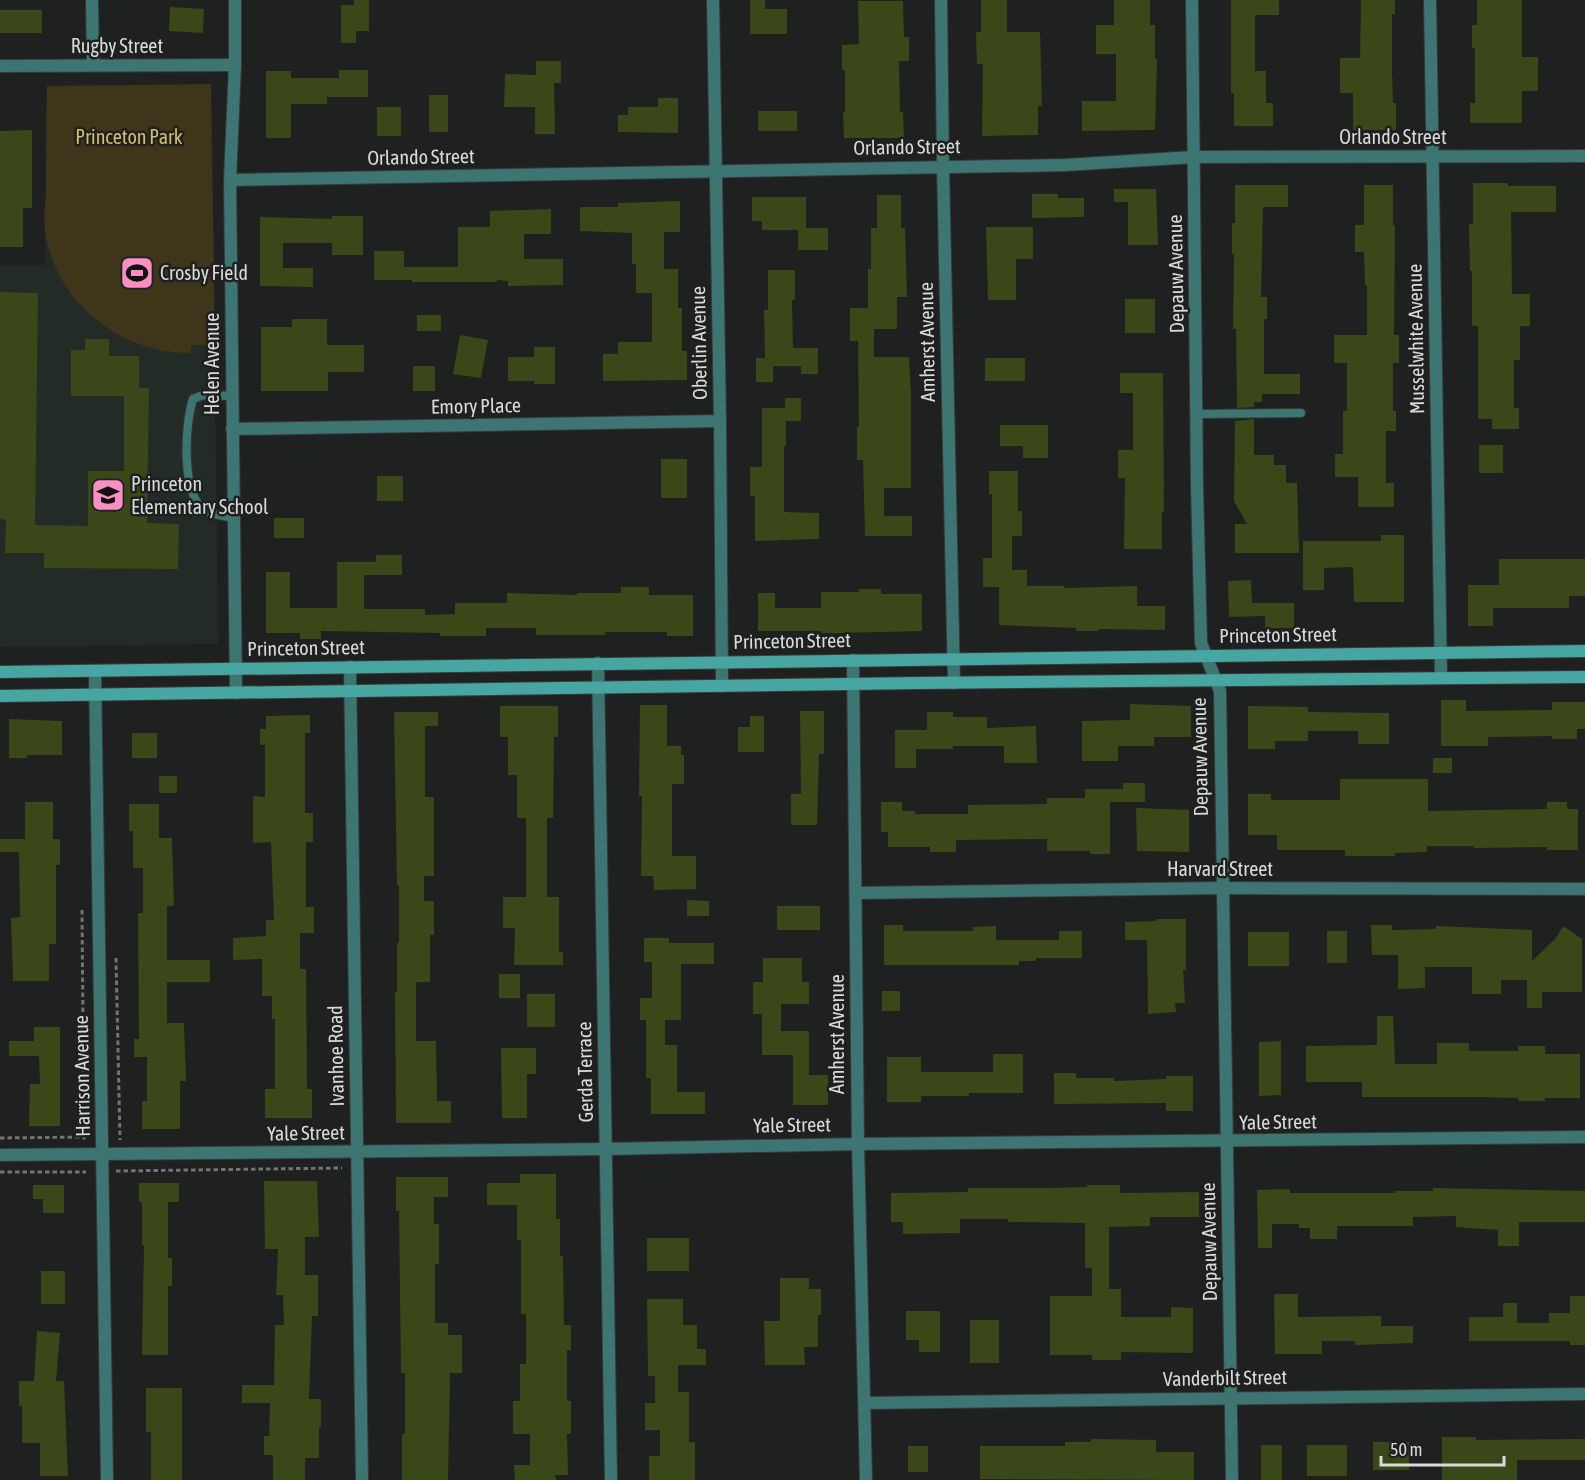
<svg xmlns="http://www.w3.org/2000/svg" width="1585" height="1480" font-family="'Asap Condensed',sans-serif">
<style>
.built{fill:#232b26}
.green{fill:#3e351a}
.building{fill:#394719}
.lines{fill:none;stroke-linecap:round;stroke-linejoin:round}
.service-casing{stroke:#383b39;stroke-width:10}
.minor-casing{stroke:#383b39;stroke-width:14}
.secondary-casing{stroke:#383b39;stroke-width:14}
.path{stroke:#727473;stroke-width:3;stroke-dasharray:4.5 3;stroke-linecap:butt}
.service{stroke:#3d7572;stroke-width:8}
.minor{stroke:#3d7572;stroke-width:12}
.secondary{stroke:#47a6a1;stroke-width:12}
.labels{text-anchor:middle;stroke-width:5;stroke-linejoin:round;paint-order:stroke}
.street-label{font-size:20px;fill:#d9dbda;stroke:#1e211f}
.park-label{font-size:20px;fill:#d8bd70;stroke:#1e211f}
.poi-label{font-size:20px;fill:#d9dbda;stroke:#1e211f;text-anchor:start}
</style>
<rect width="100%" height="100%" fill="#1e211f"/>
<!-- built -->
<path class="built" d="M46 190H213L218 644 0 647V266L45 265Z"/>
<!-- green -->
<path class="green" d="M211 84 215 345H192L190 353C122 353 59 305 46 237 43 223 45 206 46 191 46 156 46 121 47 86Z"/>
<!-- building -->
<g class="building">
<path d="M354 0H369V31H356V43H341V5H354Z"/>
<path d="M750 0H765V9H787V34H750Z"/>
<path d="M981 0H1007V32H1040L1042 106H1038V135L982 136 983 64H977L976 32H981Z"/>
<path d="M1114 0H1150V25H1155V59H1157L1155 130 1082 131V101H1116V54H1096V25H1114Z"/>
<path d="M1231 0H1279V15H1255V71H1266V103H1273V126H1234V93H1231Z"/>
<path d="M1361 0H1395V14H1392V71L1393 103H1396V130H1353V93H1340V58H1360Z"/>
<path d="M1477 0H1522V57H1538V91H1522V123H1470V103H1475V48H1472V25H1477Z"/>
<path d="M858 1H903L904 37H909V61H899L900 112H903L904 138H844L843 112H845V70H842V45L859 44Z"/>
<path d="M170 7 204 9 203 33 169 31Z"/>
<rect x="0" y="10" width="42" height="23"/>
<path d="M536 61H561V83H554L555 134H535V107H504L505 74 536 75Z"/>
<path d="M339 70H368V97H327V104H291V138H266V71H291V78H339Z"/>
<rect x="429" y="95" width="19" height="37"/>
<path d="M658 98H678V133L618 132V115H628V107H658Z"/>
<rect x="377" y="107" width="24" height="29"/>
<rect x="758" y="111" width="39" height="20"/>
<path d="M32 130V208H23V247H0V131Z"/>
<path d="M1473 183H1508V186H1556V212H1511L1512 294H1530V326H1520V360H1514V408H1519V429H1492V419H1478V326H1472V271H1470L1469 224H1473Z"/>
<path d="M1235 185H1288V207H1263L1261 297H1267V319H1264V374H1300V394H1262V402H1254V407L1237 408 1236 329H1233L1234 254H1232V223H1235Z"/>
<path d="M1364 185H1393V225H1395L1394 335H1399V363H1393V411H1396V431H1386V483H1394V507H1358V477H1335V454H1343V411H1347V363H1334V335H1367V285H1365L1364 252H1355V225H1364Z"/>
<path d="M1114 189H1156L1158 245H1128V202H1114Z"/>
<path d="M1032 194H1058V198H1084V217L1032 218Z"/>
<path d="M877 195H901V228H905L907 297H897V329H874V357H909L911 392V488H884V516H912V536H865L863 460H857V427H859L858 341H850V308H868V269H871V228H877Z"/>
<path d="M752 197H806V228H828V250H798V230H762V221H752Z"/>
<path d="M680 201V232H664V269H678V308H682V351H687V380L603 381V354H618V342H652V293H636V264H632V233L580 231V207H618V203Z"/>
<path d="M551 209V234H524V259H563V285L508 286V281L497 280V282H412V280H374V251H404V267H458V227H490V211Z"/>
<path d="M332 216H363V255H332V243H283V268H313V287L260 286V217L332 219Z"/>
<path d="M986 227H1033V259H1016V300H988Z"/>
<path d="M768 270H795V300H792L793 348H818V374H801V366H773V382H756V358H765L764 310H768Z"/>
<path d="M0 292 38 293 35 525 88 526V471H124V396H71V350H85V339H109V356H139V388H149L147 523 179 524 178 569 44 568V553H5L6 520 0 519Z"/>
<rect x="1125" y="299" width="30" height="34"/>
<rect x="417" y="315" width="24" height="16"/>
<path d="M292 319H327V345H364V372H328V391H261V327H292Z"/>
<path d="M460 335 488 340 481 378 453 374Z"/>
<path d="M534 347H555V384H534V381H508V357H534Z"/>
<rect x="985" y="358" width="40" height="23"/>
<rect x="413" y="366" width="22" height="25"/>
<path d="M1120 373H1163L1164 512H1162V549H1124L1125 478H1118V450H1133V393H1120Z"/>
<path d="M785 398H801V421H786V446H784V512L819 513V539L755 541V496H750V467H762V408H785Z"/>
<path d="M1254 419V455H1274V465H1286V483H1297L1299 553H1235V524H1247L1234 501 1235 421Z"/>
<path d="M1000 425H1048V458H1023V446H1000Z"/>
<rect x="1479" y="445" width="24" height="28"/>
<rect x="661" y="459" width="26" height="39"/>
<path d="M989 471H1018V511H1022V536H1012V570H1027V586H1064V588L1137 586V606H1165V630L1098 629V631H1076V628L999 625V587H983V558H992V494H989Z"/>
<rect x="377" y="476" width="26" height="25"/>
<rect x="274" y="518" width="30" height="20"/>
<path d="M1381 535H1404V602H1354L1353 567 1324 568V590H1303V541H1381Z"/>
<path d="M376 555H402V575H364V609H425V615L455 614V603H507V593L577 595V593H621V587H649V595H693V636H667V632H605V635H536V628H486V636H440V633L321 631V639H300V633H266V572H290V608H337V562H376Z"/>
<path d="M1499 559H1585V596H1569V608H1493V626H1468V585H1499Z"/>
<path d="M1251 580 1252 603H1294V628H1265V616L1229 617 1228 581Z"/>
<path d="M859 589H881V594H922V631L843 633H821V631H758V593H775V608H821V592H859Z"/>
<path d="M1441 700H1466V711L1552 710V702H1585V729H1577V739H1552V736L1488 737V746H1441Z"/>
<path d="M1130 704 1191 706V737H1154V746H1118V761H1082V721L1130 720Z"/>
<path d="M640 705H667V746H681V755H684V784H672V856H696V889L654 890 653 876H641L642 796H639Z"/>
<path d="M500 706H558V737H554L553 818H547V897H559V952H563V965H514L515 928H503V897H526V818H517V775H508V737H500Z"/>
<path d="M1248 706 1308 707V712L1389 713V744H1358V731H1308V741H1275V749H1248Z"/>
<path d="M800 711H824V754H819L817 825H791V794H801Z"/>
<path d="M394 712H438V726H425V797H434V876H424V901H434V935H430V982H416V1041H436L437 1101H451V1123H396L395 992H397V943H399V885H397Z"/>
<path d="M927 712H953V717H987V728L1036 726 1037 763H1004V746H953V749H916V768H895V730H927Z"/>
<path d="M310 715V733H305V813H313V842H306V907H314V933H300V969H306L307 1089H312V1118H265V1089H275V1019H272V996H262V959L233 960V938L266 936V920H274L271 842 253 843V796L265 797V745H260V729H266V716Z"/>
<path d="M750 716H764V752H738V727H750Z"/>
<path d="M9 719 62 721V755H27V758H9Z"/>
<rect x="132" y="733" width="25" height="25"/>
<rect x="1433" y="758" width="19" height="15"/>
<rect x="159" y="776" width="18" height="17"/>
<path d="M1340 779H1428V811L1547 809V802H1567V809H1578V850H1547V847L1474 848V846H1427V852L1395 853V856H1345V850H1277V835H1248V794H1271V800H1340Z"/>
<path d="M1123 783H1145V802H1110V854H1090V851H1047V839L956 840V852H930V847H888V832H881V802H902V811H915V814H968V805L1047 804V798H1085V789H1123Z"/>
<path d="M25 802H53V839H60V865H56V944H49V981H13L11 918 20 917 19 852H0V839H25Z"/>
<path d="M129 804H159V838H172L174 906H167V960H210V982H167V1023H184L186 1081H180V1129H142V1101H147V1057H134V1039H139L138 913H143V868H133V831H129Z"/>
<path d="M1136 808 1189 810V852L1137 851Z"/>
<path d="M687 900 709 901V916H687Z"/>
<rect x="777" y="906" width="43" height="24"/>
<path d="M1156 919H1186V970H1183L1185 1003H1175L1176 1012 1148 1014 1147 940H1125V922L1156 921Z"/>
<path d="M884 925H903V931H973V927L996 926V940H1059V931H1082V958H1036V961H1019V965H884Z"/>
<path d="M1371 925H1392V930L1436 929V926L1532 930V961L1556 938 1563 926 1582 939V992H1542V1008H1527V980H1501V994H1472V967H1425V988L1398 989V955H1372Z"/>
<rect x="1327" y="931" width="20" height="32"/>
<rect x="1248" y="932" width="41" height="34"/>
<path d="M644 938H669V943H714V964H681V1020H665V1045H677V1092H705V1114H651V1078H646V1020H640V998H652V962H644Z"/>
<path d="M763 958H802V982H809V1004H781V1031H809V1075H828V1105H793V1055H762V1014H753V982H763Z"/>
<rect x="499" y="974" width="21" height="24"/>
<rect x="882" y="991" width="18" height="20"/>
<rect x="527" y="994" width="28" height="33"/>
<path d="M1377 1016H1393L1395 1064H1437V1043H1469V1051H1518V1046H1545V1054H1580V1098H1545V1101H1518V1098L1476 1097H1362V1082H1306V1046L1377 1045Z"/>
<path d="M34 1027H60V1126H29L30 1084H40L39 1056H9V1041H34Z"/>
<path d="M1281 1041V1095L1259 1096V1042Z"/>
<path d="M501 1048H536V1074H527V1118H502Z"/>
<path d="M993 1054H1023V1093H969V1096H921V1102H887V1057H921V1072H993Z"/>
<path d="M1054 1073H1076V1078H1114V1081L1166 1079V1076H1193V1111H1166V1103L1054 1104Z"/>
<path d="M520 1174H556V1219H560V1256H563L564 1325H571V1350H567V1401H571V1434H567L568 1475H555L556 1480H515L514 1465H530V1434H513V1401H520V1364H526V1314H521V1240H517V1205H487V1183H520Z"/>
<path d="M396 1177H448V1197H434V1224H439V1264H435V1323H448V1335H462V1373H450L448 1480H402V1434H405V1373H401L399 1211H396Z"/>
<path d="M264 1181H317L319 1237H305V1275H318V1316H312L309 1399H321V1427H319V1458H305V1480H273V1455H264V1436H269L270 1403H242V1385H274L275 1325H284L283 1295H276L278 1249H265Z"/>
<path d="M139 1183H179V1202H168V1258H172V1286H168V1355H142L144 1245H142V1202H139Z"/>
<path d="M33 1185H64V1213H43V1199H33Z"/>
<path d="M1087 1185H1120V1193L1199 1192V1217H1150V1226L1109 1227V1289H1121V1317H1171V1307L1193 1308V1353L1121 1352V1360H1092V1355H1050V1296H1092V1268H1085V1223L1008 1222V1219H960V1233L903 1234V1222H891V1193L968 1192V1188H1047L1087 1187Z"/>
<path d="M1433 1188 1585 1191V1222H1519V1246H1498V1230L1456 1227V1216L1413 1217V1226H1337V1239H1310V1228H1299V1224H1272V1248H1258L1257 1190 1290 1189V1193H1395V1191H1433Z"/>
<rect x="647" y="1238" width="42" height="33"/>
<rect x="41" y="1271" width="24" height="33"/>
<path d="M780 1278H809V1289H821V1315H818V1347H804L805 1365H765L764 1321H780Z"/>
<path d="M1274 1294H1298V1317L1381 1316V1326H1413V1343L1355 1345V1341H1322V1354H1275Z"/>
<path d="M1570 1296H1585V1345H1570V1341H1469V1317H1503V1303H1517V1323H1549V1313H1570Z"/>
<path d="M647 1299H683V1325H697V1349H706V1365H678V1392H689V1442H695V1480H649V1456H660V1430H645V1403H655V1376H648Z"/>
<path d="M906 1311H940V1352H919V1340H906Z"/>
<rect x="970" y="1320" width="29" height="43"/>
<path d="M37 1331 60 1333 56 1381H64L68 1476H40V1443H22V1406H19V1381H34Z"/>
<path d="M146 1388H182V1480H151V1432H146Z"/>
<path d="M1442 1437H1476V1440L1585 1439V1460H1517V1480H1442Z"/>
<path d="M1091 1439 1156 1440V1452H1194V1480L980 1479V1446H1065V1442H1091Z"/>
<rect x="1373" y="1442" width="36" height="28"/>
<rect x="1261" y="1445" width="21" height="35"/>
<rect x="1307" y="1445" width="40" height="31"/>
<rect x="908" y="1446" width="20" height="26"/>
</g>
<g class="lines">
<defs>
<g id="service">
<path d="M232 396 203 395 193 399C185 423 180 496 206 511 213 515 226 516 234 518"/>
<path d="M1197 414 1301 413"/>
</g>
<g id="minor">
<path d="M92 0 93 65"/>
<path d="M235 0V65L230 180 236 693"/>
<path d="M713 0 720 421 722 686"/>
<path d="M941 0 943 166 954 683"/>
<path d="M1192 0 1197 487 1201 643 1220 691 1232 1480"/>
<path d="M1430 0 1441 678"/>
<path d="M0 66 235 65"/>
<path d="M230 180 1065 165 1194 157 1585 156"/>
<path d="M232 429 720 421"/>
<path d="M853 660 858 1144 866 1480"/>
<path d="M598 663 611 1480"/>
<path d="M350 667 362 1480"/>
<path d="M95 671 107 1480"/>
<path d="M856 893 1222 888 1585 889"/>
<path d="M0 1155 606 1149 858 1144 1585 1137"/>
<path d="M865 1403 1585 1394"/>
</g>
<g id="secondary">
<path d="M0 672 1585 651"/>
<path d="M0 696 917 683 1585 677"/>
</g>
</defs>
<!-- service casing -->
<use href="#service" class="service-casing"/>
<!-- minor casing -->
<use href="#minor" class="minor-casing"/>
<!-- secondary casing -->
<use href="#secondary" class="secondary-casing"/>
<!-- path -->
<g class="path">
<path d="M82 910 84 1141"/>
<path d="M116 958 120 1140"/>
<path d="M0 1138 84 1137"/>
<path d="M116 1171 342 1168"/>
<path d="M0 1172H86"/>
</g>
<!-- service -->
<use href="#service" class="service"/>
<!-- minor -->
<use href="#minor" class="minor"/>
<!-- secondary -->
<use href="#secondary" class="secondary"/>
</g>
<!-- icons -->
<defs>
<symbol id="stadium-square" viewBox="-11 -11 22 22"><rect x="-9" y="-9" width="18" height="18" rx="4" fill="#fb8fc4" stroke="#1e211f"/><path d="M0-5a6.5 5 0 1 0 0 10a6.5 5 0 1 0 0-10ZM-3.5-1.8h7v3.6h-7Z" fill="#111"/></symbol>
<symbol id="school-square" viewBox="-11 -11 22 22"><rect x="-9" y="-9" width="18" height="18" rx="4" fill="#fb8fc4" stroke="#1e211f"/><path d="M0-5L7-2L0 1L-7-2ZM-4 1L0 2.5L4 1V4Q0 6-4 4Z" fill="#111"/></symbol>
</defs>
<g fill-rule="evenodd">
<use href="#stadium-square" x="118" y="254" width="38" height="38"/>
<use href="#school-square" x="89" y="476" width="38" height="38"/>
</g>
<g class="labels">
<!-- street labels -->
<g class="street-label">
<text x="117" y="53">Rugby Street</text>
<text x="1393" y="144">Orlando Street</text>
<text transform="translate(907 147) rotate(-1)" y="7">Orlando Street</text>
<text transform="translate(421 157) rotate(-1)" y="7">Orlando Street</text>
<text transform="translate(1176 274) rotate(-91)" y="7">Depauw Avenue</text>
<text transform="translate(1416 339) rotate(-91)" y="7">Musselwhite Avenue</text>
<text transform="translate(927 342) rotate(-91)" y="7">Amherst Avenue</text>
<text transform="translate(699 343) rotate(-91)" y="7">Oberlin Avenue</text>
<text transform="translate(212 364) rotate(-90)" y="7">Helen Avenue</text>
<text transform="translate(476 406) rotate(-1)" y="7">Emory Place</text>
<text transform="translate(1278 635) rotate(-1)" y="7">Princeton Street</text>
<text transform="translate(792 641) rotate(-1)" y="7">Princeton Street</text>
<text transform="translate(306 648) rotate(-1)" y="7">Princeton Street</text>
<text transform="translate(1200 757) rotate(-91)" y="7">Depauw Avenue</text>
<text x="1220" y="876">Harvard Street</text>
<text transform="translate(837 1034) rotate(-90)" y="7">Amherst Avenue</text>
<text transform="translate(336 1056) rotate(-91)" y="7">Ivanhoe Road</text>
<text transform="translate(585 1072) rotate(-91)" y="7">Gerda Terrace</text>
<text transform="translate(82 1076) rotate(-91)" y="7">Harrison Avenue</text>
<text transform="translate(1278 1122) rotate(-1)" y="7">Yale Street</text>
<text transform="translate(792 1125) rotate(-1)" y="7">Yale Street</text>
<text transform="translate(306 1133) rotate(-1)" y="7">Yale Street</text>
<text transform="translate(1209 1242) rotate(-91)" y="7">Depauw Avenue</text>
<text transform="translate(1225 1378) rotate(-1)" y="7">Vanderbilt Street</text>
</g>
<!-- park labels -->
<g class="park-label">
<text x="129" y="144">Princeton Park</text>
</g>
<!-- poi labels -->
<g class="poi-label">
<text x="160" y="280">Crosby Field</text>
<text x="131" y="491">Princeton<tspan x="131" dy="23">Elementary School</tspan></text>
</g>
</g>
<!-- scale -->
<path d="M1381 1456v9h123v-9" fill="none" stroke="#d9dbda" stroke-width="3"/>
<text x="1390" y="1456" font-size="18" fill="#d9dbda" stroke="#1e211f" stroke-width="4.5" paint-order="stroke">50 m</text>
</svg>
